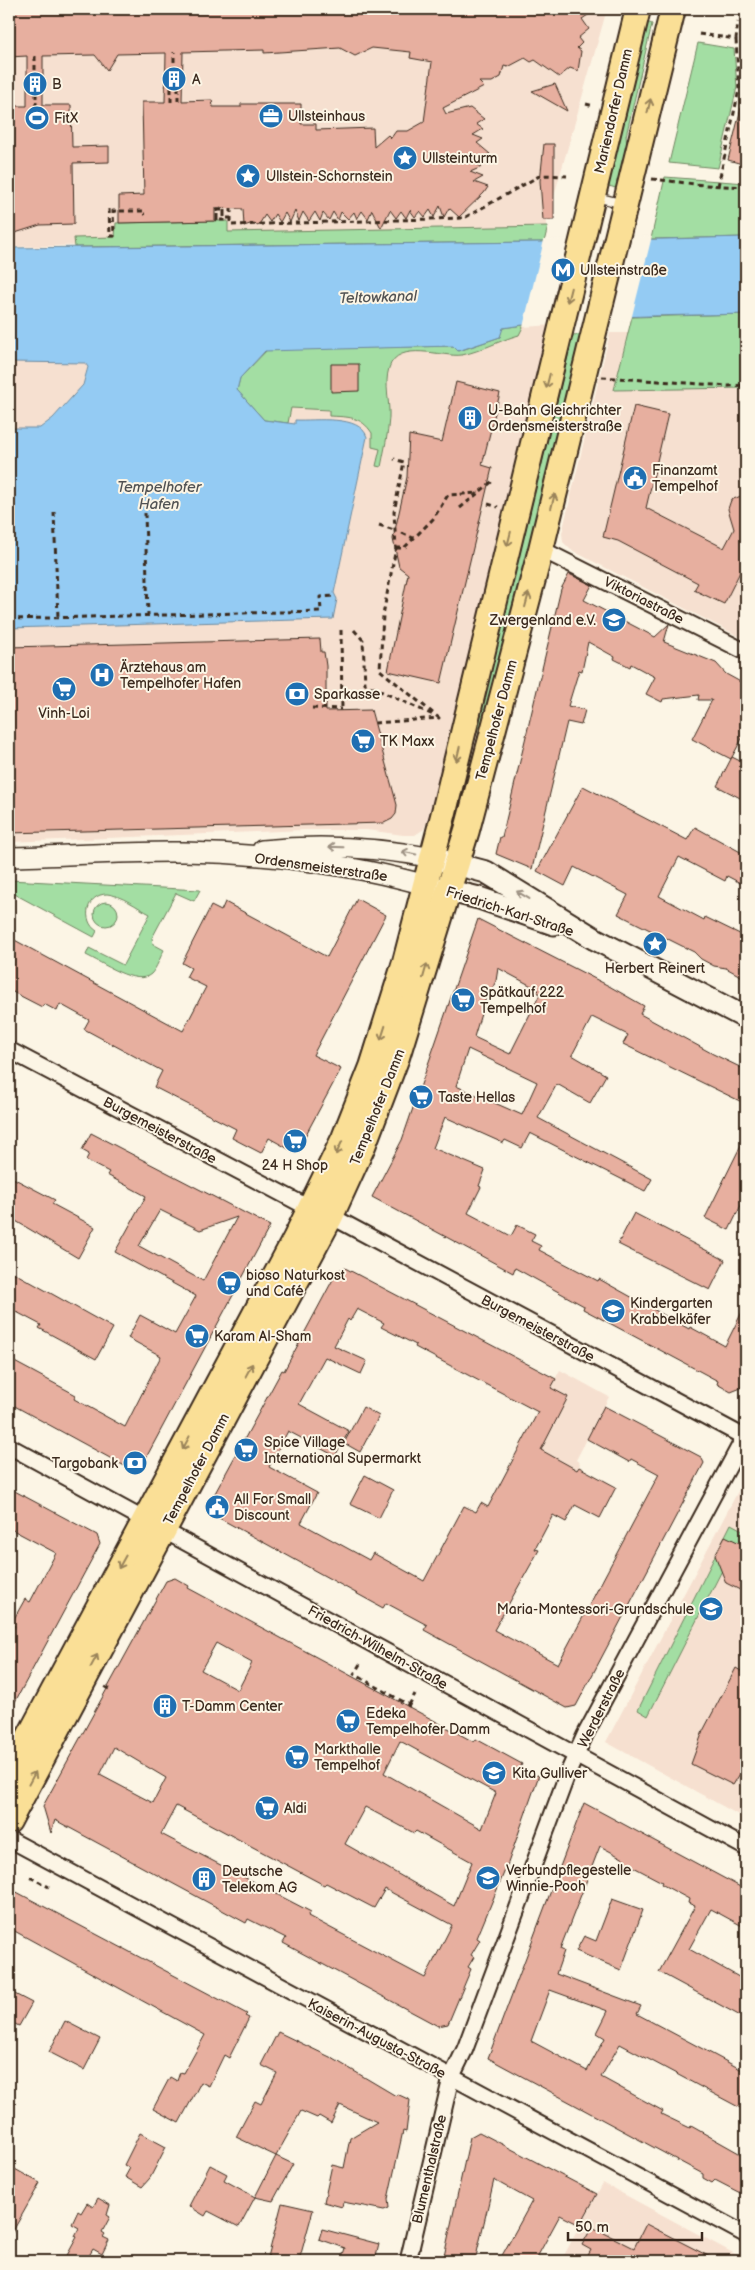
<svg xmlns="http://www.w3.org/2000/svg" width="755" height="2270" font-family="'Balsamiq Sans',sans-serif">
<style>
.built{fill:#f6e0d0}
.green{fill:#a3dea3;stroke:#6f8460}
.water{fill:#94cbf3;stroke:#708b9e}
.pier{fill:#fcf5e5}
.building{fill:#e7af9f;stroke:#3b2a1e;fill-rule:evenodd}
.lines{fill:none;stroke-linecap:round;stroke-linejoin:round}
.service-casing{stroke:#3b2a1e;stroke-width:11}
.minor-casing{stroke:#3b2a1e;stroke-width:19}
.tertiary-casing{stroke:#3b2a1e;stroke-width:22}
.secondary-casing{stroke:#3b2a1e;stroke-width:25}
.primary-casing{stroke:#3b2a1e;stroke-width:28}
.path{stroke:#3b2a1e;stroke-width:3;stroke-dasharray:5 4;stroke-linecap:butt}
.service{stroke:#fcf5e5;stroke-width:8}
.minor{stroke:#fcf5e5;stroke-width:15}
.tertiary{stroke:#fcf5e5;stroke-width:19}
.secondary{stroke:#fcf5e5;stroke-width:21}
.primary{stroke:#fadf96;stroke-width:24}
.oneway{stroke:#9a845a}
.oneway2{stroke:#9c9082}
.labels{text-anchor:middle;stroke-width:4;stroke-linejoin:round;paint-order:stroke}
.poi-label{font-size:14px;fill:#3b2a1e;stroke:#fcf5e5;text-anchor:start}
.street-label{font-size:14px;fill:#3b2a1e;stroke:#fcf5e5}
.water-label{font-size:15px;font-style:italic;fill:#515253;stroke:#fcf5e5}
</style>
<rect width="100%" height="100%" fill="#fcf5e5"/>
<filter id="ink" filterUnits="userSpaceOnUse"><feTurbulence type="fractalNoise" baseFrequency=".02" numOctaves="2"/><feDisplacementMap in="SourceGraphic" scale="10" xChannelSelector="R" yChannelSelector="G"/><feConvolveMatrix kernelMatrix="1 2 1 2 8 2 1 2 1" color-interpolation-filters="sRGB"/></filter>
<g filter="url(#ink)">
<!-- built -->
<g class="built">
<path d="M9 9H607L543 235 9 247Z"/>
<path d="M550 323 428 820 424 829 415 835H403L367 830H306L9 842V628L332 619 337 600 334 593 367 437 360 426 295 421V424L288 423 265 351Z"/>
<path d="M610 333H628L614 390 746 388V640L571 550 563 542 562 533Z"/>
<path d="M39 361 86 363 88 366 83 385 66 407 40 428H9V362Z"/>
<path d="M560 1370 609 1397 576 1460 580 1463 579 1467 543 1535 488 1507Z"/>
<path d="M746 1476V1819L606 1742Z"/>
<path d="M603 2183 746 2260V2261H561Z"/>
</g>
<!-- green -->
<g class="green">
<path d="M647 22 652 24 626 136 628 156 619 189 609 186 608 184Z"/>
<path d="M698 43 734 49 737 87 718 168 669 163Z"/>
<path d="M665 177 746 183V237L651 239Z"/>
<path d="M215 221H228V232L548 226 544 242 75 247 74 238 115 237 116 223Z"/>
<path d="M746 314V388L614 390 632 317Z"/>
<path d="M524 325 519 335C500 340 482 351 462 355 443 358 398 339 389 368 384 384 390 402 389 418 388 435 384 451 381 467L376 466 380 449 372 447V433C361 416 348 417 329 416V410L291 408 288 423 264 420 237 390 240 378 267 350 453 346 459 351 500 337 502 328Z"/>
<path d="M585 334 461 821 456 820 478 737 481 713 573 335Z"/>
<path d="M9 880 200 890 194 901 176 893 152 938 153 944 164 950C160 957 157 968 151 974 137 987 101 962 86 955L89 948 123 965 150 914C138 908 121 895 107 894 86 894 81 921 97 931L94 937 9 891Z"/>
<circle cx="106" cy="914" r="12"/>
<path d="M731 1524 746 1532V1545L737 1541 648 1716 638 1710Z"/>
</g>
<!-- water -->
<path class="water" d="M746 237V314C666 316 582 315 503 328L500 337 458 351 453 346 265 351 240 378 237 390 264 420 295 424V420C315 421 360 414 367 437L334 593 337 599 333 619 9 628V428H40L53 418 83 385 88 367 85 363 9 362V248L544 242Z"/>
<!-- pier -->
<path class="pier" d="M652 236 631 320 523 327 544 240Z"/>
<!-- building -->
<g class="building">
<path d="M9 9H597L582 19 589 29 578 38 582 43 577 48 581 51 578 71 570 68 559 77 535 60 531 62 525 58 508 67 504 66 501 77 492 82H479L484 87 443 108 446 114 470 108 484 119 476 124 483 129 473 135 483 139 477 143 490 154 472 162 482 167 470 172 483 177 474 182 488 187 484 193 459 217 449 208 444 217 440 206 434 217 430 210 425 217 420 211 415 217 410 210 406 218 401 211 396 218 390 210 381 228 372 210 368 219 362 211 357 219 354 212 348 219 341 212 338 220 333 212 329 220 323 213 320 221 315 212 309 221 303 212 299 221 295 211 290 222 285 213 280 222 275 214 270 222 265 215 258 226 253 223 244 226 243 209 215 208V221L119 223V196L144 195 142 102H165L166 53 117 54 107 70 95 55 43 56V105H71L72 147 109 146V162L73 163 74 224 40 225 9 235V106H27V56L9 57ZM340 48 355 56 372 48 411 52 410 58 432 62 424 122 408 131H396L391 138 388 135 374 147 373 128 316 130V124H301V104H241V107H213L212 100 182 101 183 52 264 50V53Z"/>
<path d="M555 84 567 111 532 91Z"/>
<path d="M741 108H746V165L728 160Z"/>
<path d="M544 144H554V220H543L540 181Z"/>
<path d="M331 364H359V391L331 392Z"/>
<path d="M456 382 500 393 482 465 492 468 441 683 388 671 408 574 399 567 393 539 407 477 409 435 442 442Z"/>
<path d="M634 406 668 414 646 508 724 548 734 529 728 509 731 500 746 494V560L724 604 694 590 698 583 618 541 603 537Z"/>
<path d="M569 574 592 585 584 600 655 637 669 624 664 642 716 663 726 674 746 685V731L731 759 692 739 712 700H698L699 695 663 699 662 702 646 694 655 677 631 664 630 667 614 659 615 657 588 642 582 671 579 670 568 706 585 710 581 725 567 722 532 869 496 854 500 837H502L561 589Z"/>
<path d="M320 639 321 652H324L326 666V711L371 710 397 805 396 814 392 819 384 823 9 833V647Z"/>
<path d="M732 757 746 764V801L717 786Z"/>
<path d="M583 786 687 840 695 827 746 855V886L727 876 725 881 679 857 659 896 704 920 705 917 746 937V979L726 968 714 966 701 959 694 952 618 914 628 895 574 867 565 886 537 871Z"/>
<path d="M357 899 386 915 313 1055 341 1069 296 1153 269 1138 261 1153 232 1138 236 1129 154 1087 162 1071 84 1029 89 1020 60 1004 57 1011 44 1004 42 1007 9 990V937L183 1031 206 987 186 977 191 968 182 963 211 906 221 911 225 902 327 957Z"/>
<path d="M478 919 609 986 644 1006 640 1014 713 1054 746 1070V1104L623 1044 628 1035 592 1017 572 1055 606 1075 590 1103 557 1084 538 1118 652 1179 645 1191 530 1133 522 1148 505 1140 503 1143 445 1117 433 1148 485 1170 479 1186 481 1187 468 1213 511 1236 517 1225 535 1234 531 1241 541 1246 539 1250 598 1281 599 1279 689 1329 690 1327 725 1346 746 1304V1378L741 1388 731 1392 717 1384 718 1381 583 1309 584 1306 515 1268 513 1273 372 1197 402 1140ZM498 968 539 990 537 992 540 994 510 1054 474 1037 487 994 489 995 496 981ZM468 1049 537 1082 522 1115 456 1086Z"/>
<path d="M91 1133 270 1226 140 1469 132 1470 9 1403V1359L76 1395 74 1399 125 1427 161 1356 128 1338 140 1315 175 1334 196 1296 115 1252 146 1196 107 1175 109 1172 86 1160 89 1154 82 1150ZM160 1210 200 1230 237 1217 203 1281 139 1246Z"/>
<path d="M746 1135V1195L729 1230 705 1218Z"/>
<path d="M9 1176 55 1200 52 1204 95 1227 78 1258 9 1217Z"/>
<path d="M634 1213 725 1260 710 1290 618 1244Z"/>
<path d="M345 1268 556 1379 551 1388 568 1397 541 1450 577 1470 579 1467 616 1487 600 1518 575 1505 566 1522 553 1515 535 1549 539 1550 494 1630 558 1664 659 1474 631 1459 629 1462 587 1439 604 1406 701 1457 704 1463 576 1706 567 1708 424 1630 427 1625 386 1603 383 1608 210 1513 208 1506 282 1370 284 1371 338 1270ZM357 1309 384 1323 381 1327 416 1345 415 1347 538 1412 488 1507 481 1503 476 1512 464 1506 424 1581 373 1553 369 1560 301 1523 317 1493 269 1467 288 1431 335 1456 349 1431 299 1404 325 1357 361 1374 367 1361 334 1346 348 1319 350 1321Z"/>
<path d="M9 1270 113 1328 96 1359 39 1328 41 1325 9 1308Z"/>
<path d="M363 1407 379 1416 360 1452 344 1443Z"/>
<path d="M365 1475 393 1490 379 1518 350 1504Z"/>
<path d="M9 1488 97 1535 100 1544 9 1713V1637L15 1626 11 1624 25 1599 30 1602 56 1553 9 1528Z"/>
<path d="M725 1536 746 1546V1593L726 1583 715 1555Z"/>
<path d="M175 1578 189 1586 188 1588 474 1742 476 1739 522 1764 515 1778 539 1775 508 1863 477 1938 480 1940 471 1955 474 1957 468 1967 471 1969 448 2024 438 2026 283 1943 286 1938 248 1919 246 1923 55 1820 51 1833 43 1806 166 1581ZM216 1643 252 1663 238 1690 201 1670ZM400 1741 496 1793 482 1829 384 1773ZM114 1747 166 1778 153 1803 100 1775ZM176 1806 324 1885 326 1883 374 1908 385 1889 452 1925 425 1978 308 1916 311 1912 161 1834ZM365 1807 414 1833 416 1831 472 1862 454 1906 345 1844Z"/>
<path d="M736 1668 746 1674V1764L733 1785 691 1764 703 1731Z"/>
<path d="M584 1803 746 1890V1928L711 1909 689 1949 746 1981V2019L659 1972 695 1906 688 1903 689 1899 661 1884 662 1882 624 1862 626 1860 600 1846 560 1949 564 1951 556 1974 641 2006 637 2014 746 2072V2111L620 2044 601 2077 663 2111 661 2114 690 2128 691 2126 746 2157V2196L715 2180 712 2183 703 2178V2174L488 2058ZM550 1990 608 2011 597 2033 605 2038 587 2071 531 2041Z"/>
<path d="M9 1888 247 2014 245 2016 249 2018 229 2058 224 2055 209 2086 201 2082 179 2123 153 2109 170 2077 177 2081 180 2072 184 2073 205 2035 9 1928Z"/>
<path d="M612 1899 643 1910 621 1970 576 1951 584 1936 596 1941Z"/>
<path d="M9 1991 32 2003 19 2026 9 2021Z"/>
<path d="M65 2021 100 2039 84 2070 49 2052Z"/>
<path d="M278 2032 332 2058 396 2096 397 2094 410 2100 406 2132 403 2131 388 2199 389 2208 384 2210 343 2202 342 2207 324 2202 332 2165 344 2168 350 2138 377 2122 340 2105 331 2123 319 2116 317 2118 301 2111 276 2156 236 2137 255 2101 261 2104 277 2073 261 2065Z"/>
<path d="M479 2132 597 2194 580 2225 560 2215 535 2261H499L532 2201 494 2180 475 2261H443L470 2137Z"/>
<path d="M140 2133 166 2147 150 2178 142 2187 125 2177 130 2168 124 2165Z"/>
<path d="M276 2156 293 2164 273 2201 255 2197Z"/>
<path d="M210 2165 227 2174 224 2180 255 2197 239 2227 208 2211 205 2216 189 2206Z"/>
<path d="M13 2168 40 2183 9 2238V2176Z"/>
<path d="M98 2198 110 2205 107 2215 110 2217 102 2232 105 2234 103 2237 109 2240 102 2254 93 2249 86 2261H64L77 2237 75 2236 79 2228 72 2224 78 2211 81 2213 87 2203 93 2207Z"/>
<path d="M282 2203 313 2210 299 2261H267Z"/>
<path d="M646 2224 718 2261H585L591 2250 582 2245 592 2227 634 2248Z"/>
<path d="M322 2229 379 2244 375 2261H341L345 2248 319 2239Z"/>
</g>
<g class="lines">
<defs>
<path id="service" d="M596 197 624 204"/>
<g id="minor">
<path d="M541 549 746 652"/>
<path d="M9 1050 311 1209"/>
<path d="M331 1216 746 1438"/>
<path d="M9 1446 746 1848"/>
<path d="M9 1839 746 2235"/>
<path d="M408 2261 451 2078 465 2049 567 1775 585 1735 746 1434"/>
</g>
<g id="tertiary">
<path d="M262 850C320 844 376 847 433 858"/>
<path d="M9 857C67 856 126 851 184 852 260 853 352 864 425 885"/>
</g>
<g id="secondary">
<path d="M433 858 486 872 595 939 746 1018"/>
<path d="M433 887 479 898 554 924"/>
</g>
<g id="primary">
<path d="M9 1774 295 1239 344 1138 372 1067 405 962 444 812 638 9"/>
<path d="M9 1821 331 1216 363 1146 397 1057 467 830 541 549 673 9"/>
</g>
</defs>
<!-- service casing -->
<use href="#service" class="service-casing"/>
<!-- minor casing -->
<use href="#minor" class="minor-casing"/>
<!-- tertiary casing -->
<use href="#tertiary" class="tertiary-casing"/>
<!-- secondary casing -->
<use href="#secondary" class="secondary-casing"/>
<!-- primary casing -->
<use href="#primary" class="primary-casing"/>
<!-- path -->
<g class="path">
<path d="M699 34 736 39 738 22"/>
<path d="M35 56V76"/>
<path d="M174 71V52"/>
<path d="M36 93V106"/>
<path d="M178 101V87"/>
<path d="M171 102V86"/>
<path d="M586 104 594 106"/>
<path d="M652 179 704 185 746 187"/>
<path d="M718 186 739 90 736 39"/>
<path d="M231 208V225L464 218 541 175 567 176"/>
<path d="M109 209 110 236"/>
<path d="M217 221V210H224V220H217V210H224V218H231"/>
<path d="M110 236H114L113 211H143V214H145"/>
<path d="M602 377 729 386 746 385"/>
<path d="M488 504 498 507"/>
<path d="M460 508 494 480"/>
<path d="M54 512 58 618"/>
<path d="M145 513 148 615"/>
<path d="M379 525 394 530"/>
<path d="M402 533 413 538"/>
<path d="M396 548H404L433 519 448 495 479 493"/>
<path d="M9 619 321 611 320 597 335 596"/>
<path d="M341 630 342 711"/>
<path d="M354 630 363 640 365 684 433 715"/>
<path d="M312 708 342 709"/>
<path d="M375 723 439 718 380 670 383 615 396 548 394 512 404 462 394 459"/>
<path d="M360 1664 354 1674 409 1705 408 1707"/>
<path d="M105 1687 109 1689"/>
<path d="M409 1705 415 1694"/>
<path d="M30 1877 49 1887"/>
</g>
<!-- service -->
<use href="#service" class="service"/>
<!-- minor -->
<use href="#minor" class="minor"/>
<!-- tertiary -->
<use href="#tertiary" class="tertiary"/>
<!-- secondary -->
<use href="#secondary" class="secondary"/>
<!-- primary -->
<use href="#primary" class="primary"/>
</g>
<!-- one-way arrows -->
<defs><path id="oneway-shaft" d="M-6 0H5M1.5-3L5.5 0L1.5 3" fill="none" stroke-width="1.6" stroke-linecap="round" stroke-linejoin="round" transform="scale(1.25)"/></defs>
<g class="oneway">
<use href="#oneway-shaft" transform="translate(649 106) rotate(-77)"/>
<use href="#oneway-shaft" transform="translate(569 295) rotate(104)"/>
<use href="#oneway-shaft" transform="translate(548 381) rotate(104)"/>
<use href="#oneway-shaft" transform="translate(553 501) rotate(-76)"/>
<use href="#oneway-shaft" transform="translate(509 539) rotate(104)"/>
<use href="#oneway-shaft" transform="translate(527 600) rotate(-75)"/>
<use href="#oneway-shaft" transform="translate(458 754) rotate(103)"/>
<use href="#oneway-shaft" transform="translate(425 971) rotate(-74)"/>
<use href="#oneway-shaft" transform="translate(383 1033) rotate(108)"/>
<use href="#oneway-shaft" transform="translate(339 1148) rotate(115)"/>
<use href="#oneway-shaft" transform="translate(249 1370) rotate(-62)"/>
<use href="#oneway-shaft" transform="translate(186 1443) rotate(118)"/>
<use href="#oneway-shaft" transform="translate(122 1562) rotate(119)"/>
<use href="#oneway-shaft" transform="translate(94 1661) rotate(-62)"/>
<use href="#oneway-shaft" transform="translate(32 1778) rotate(-62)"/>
</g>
<g class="oneway2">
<use href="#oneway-shaft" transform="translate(336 847) rotate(-178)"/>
<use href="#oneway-shaft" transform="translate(409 853) rotate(-169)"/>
<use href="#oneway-shaft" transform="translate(523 895) rotate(-149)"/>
</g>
</g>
<!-- icons -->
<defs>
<symbol id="building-disc" viewBox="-11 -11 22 22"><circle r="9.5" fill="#1f6fb2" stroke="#fcf5e5"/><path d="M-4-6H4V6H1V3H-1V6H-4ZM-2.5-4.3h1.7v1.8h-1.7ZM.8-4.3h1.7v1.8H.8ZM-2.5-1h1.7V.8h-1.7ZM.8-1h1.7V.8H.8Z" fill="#fff"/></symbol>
<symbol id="office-disc" viewBox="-11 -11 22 22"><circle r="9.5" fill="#1f6fb2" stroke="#fcf5e5"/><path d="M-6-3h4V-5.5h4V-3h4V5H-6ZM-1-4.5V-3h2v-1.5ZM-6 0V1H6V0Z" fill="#fff"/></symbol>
<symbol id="stadium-disc" viewBox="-11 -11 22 22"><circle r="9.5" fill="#1f6fb2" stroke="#fcf5e5"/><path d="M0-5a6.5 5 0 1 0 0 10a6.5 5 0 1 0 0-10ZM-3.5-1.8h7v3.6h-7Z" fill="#fff"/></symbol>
<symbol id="sight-disc" viewBox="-11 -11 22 22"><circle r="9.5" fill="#1f6fb2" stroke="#fcf5e5"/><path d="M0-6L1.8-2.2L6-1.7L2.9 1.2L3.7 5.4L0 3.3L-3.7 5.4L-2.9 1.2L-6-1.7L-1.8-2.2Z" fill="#fff"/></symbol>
<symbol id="metro-disc" viewBox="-11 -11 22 22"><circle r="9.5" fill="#1f6fb2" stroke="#fcf5e5"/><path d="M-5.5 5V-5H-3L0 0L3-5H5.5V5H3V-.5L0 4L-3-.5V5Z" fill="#fff"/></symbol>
<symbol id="civic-disc" viewBox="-11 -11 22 22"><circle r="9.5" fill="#1f6fb2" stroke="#fcf5e5"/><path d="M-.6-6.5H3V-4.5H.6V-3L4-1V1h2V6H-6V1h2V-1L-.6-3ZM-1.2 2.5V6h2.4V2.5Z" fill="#fff"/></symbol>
<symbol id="school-disc" viewBox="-11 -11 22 22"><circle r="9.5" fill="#1f6fb2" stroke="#fcf5e5"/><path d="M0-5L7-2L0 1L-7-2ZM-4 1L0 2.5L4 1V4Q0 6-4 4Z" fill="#fff"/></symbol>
<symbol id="hospital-disc" viewBox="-11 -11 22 22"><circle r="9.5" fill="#1f6fb2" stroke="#fcf5e5"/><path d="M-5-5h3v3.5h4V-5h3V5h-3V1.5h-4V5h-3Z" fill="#fff"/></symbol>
<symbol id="supermarket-disc" viewBox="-11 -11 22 22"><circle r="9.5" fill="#1f6fb2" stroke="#fcf5e5"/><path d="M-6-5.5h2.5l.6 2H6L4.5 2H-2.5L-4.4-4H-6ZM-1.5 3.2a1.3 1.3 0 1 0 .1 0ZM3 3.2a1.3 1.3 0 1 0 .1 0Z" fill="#fff"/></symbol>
<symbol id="bank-disc" viewBox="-11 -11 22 22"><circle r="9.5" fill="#1f6fb2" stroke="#fcf5e5"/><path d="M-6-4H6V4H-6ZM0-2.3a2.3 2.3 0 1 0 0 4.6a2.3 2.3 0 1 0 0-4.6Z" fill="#fff"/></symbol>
</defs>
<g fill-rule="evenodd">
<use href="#building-disc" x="160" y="65" width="28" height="28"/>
<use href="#building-disc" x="21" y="70" width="28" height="28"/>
<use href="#office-disc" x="257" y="102" width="28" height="28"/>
<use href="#stadium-disc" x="23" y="104" width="28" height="28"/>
<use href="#sight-disc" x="391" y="144" width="28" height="28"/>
<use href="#sight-disc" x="234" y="162" width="28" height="28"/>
<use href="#metro-disc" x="549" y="256" width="28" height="28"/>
<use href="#building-disc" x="456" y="404" width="28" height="28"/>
<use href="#civic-disc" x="621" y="464" width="28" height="28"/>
<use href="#school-disc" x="600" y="606" width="28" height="28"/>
<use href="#hospital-disc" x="88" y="661" width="28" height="28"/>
<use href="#supermarket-disc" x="50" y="675" width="28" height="28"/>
<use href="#bank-disc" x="283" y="680" width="28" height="28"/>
<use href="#supermarket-disc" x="349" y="727" width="28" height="28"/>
<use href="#sight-disc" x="641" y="930" width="28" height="28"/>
<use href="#supermarket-disc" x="449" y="986" width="28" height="28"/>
<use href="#supermarket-disc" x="407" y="1083" width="28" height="28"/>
<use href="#supermarket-disc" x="281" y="1127" width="28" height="28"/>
<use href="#supermarket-disc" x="215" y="1269" width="28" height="28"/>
<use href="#school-disc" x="599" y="1297" width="28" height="28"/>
<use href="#supermarket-disc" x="183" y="1322" width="28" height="28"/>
<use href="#supermarket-disc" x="232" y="1436" width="28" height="28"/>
<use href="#bank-disc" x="121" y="1449" width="28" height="28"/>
<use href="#civic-disc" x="203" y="1493" width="28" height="28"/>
<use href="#school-disc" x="697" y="1595" width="28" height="28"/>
<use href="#building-disc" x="151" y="1692" width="28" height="28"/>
<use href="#supermarket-disc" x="334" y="1707" width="28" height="28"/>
<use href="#supermarket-disc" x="283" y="1743" width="28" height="28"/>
<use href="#school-disc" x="480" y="1759" width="28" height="28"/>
<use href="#supermarket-disc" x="253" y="1794" width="28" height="28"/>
<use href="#school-disc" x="474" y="1864" width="28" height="28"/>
<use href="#building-disc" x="190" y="1865" width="28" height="28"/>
</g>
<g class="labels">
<!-- poi labels -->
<g class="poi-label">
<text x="192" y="84">A</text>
<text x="52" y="89">B</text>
<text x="288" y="121">Ullsteinhaus</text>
<text x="54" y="123">FitX</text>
<text x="422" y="163">Ullsteinturm</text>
<text x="266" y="181">Ullstein-Schornstein</text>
<text x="580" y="275">Ullsteinstraße</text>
<text x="488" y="415">U-Bahn Gleichrichter<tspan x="488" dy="16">Ordensmeisterstraße</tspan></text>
<text x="652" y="475">Finanzamt<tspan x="652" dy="16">Tempelhof</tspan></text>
<text x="596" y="625" text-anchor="end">Zwergenland e.V.</text>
<text x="120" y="672">Ärztehaus am<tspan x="120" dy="16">Tempelhofer Hafen</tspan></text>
<text x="314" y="699">Sparkasse</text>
<text x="64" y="718" text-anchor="middle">Vinh-Loi</text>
<text x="380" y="746">TK Maxx</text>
<text x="655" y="973" text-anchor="middle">Herbert Reinert</text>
<text x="480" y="997">Spätkauf 222<tspan x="480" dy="16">Tempelhof</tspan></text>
<text x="438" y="1102">Taste Hellas</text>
<text x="295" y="1170" text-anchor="middle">24 H Shop</text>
<text x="246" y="1280">bioso Naturkost<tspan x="246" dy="16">und Café</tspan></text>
<text x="630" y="1308">Kindergarten<tspan x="630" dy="16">Krabbelkäfer</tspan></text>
<text x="214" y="1341">Karam Al-Sham</text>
<text x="264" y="1447">Spice Village<tspan x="264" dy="16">International Supermarkt</tspan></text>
<text x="118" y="1468" text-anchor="end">Targobank</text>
<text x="234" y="1504">All For Small<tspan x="234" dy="16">Discount</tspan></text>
<text x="694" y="1614" text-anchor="end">Maria-Montessori-Grundschule</text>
<text x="182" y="1711">T-Damm Center</text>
<text x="366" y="1718">Edeka<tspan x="366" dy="16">Tempelhofer Damm</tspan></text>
<text x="314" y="1754">Markthalle<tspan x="314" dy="16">Tempelhof</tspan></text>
<text x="512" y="1778">Kita Gulliver</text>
<text x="284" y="1813">Aldi</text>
<text x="506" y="1875">Verbundpflegestelle<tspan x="506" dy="16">Winnie-Pooh</tspan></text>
<text x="222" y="1876">Deutsche<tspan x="222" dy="16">Telekom AG</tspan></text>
</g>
<!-- street labels -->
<g class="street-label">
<text transform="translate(613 111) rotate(-77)" y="5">Mariendorfer Damm</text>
<text transform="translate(644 600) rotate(27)" y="5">Viktoriastraße</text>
<text transform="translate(496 720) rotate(-75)" y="5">Tempelhofer Damm</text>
<text transform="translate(321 867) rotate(8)" y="5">Ordensmeisterstraße</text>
<text transform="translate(510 911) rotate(18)" y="5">Friedrich-Karl-Straße</text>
<text transform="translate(377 1107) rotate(-68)" y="5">Tempelhofer Damm</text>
<text transform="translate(160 1130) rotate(28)" y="5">Burgemeisterstraße</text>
<text transform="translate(538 1328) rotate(28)" y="5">Burgemeisterstraße</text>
<text transform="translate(196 1469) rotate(-62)" y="5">Tempelhofer Damm</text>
<text transform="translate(378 1647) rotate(29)" y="5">Friedrich-Wilhelm-Straße</text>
<text transform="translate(601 1708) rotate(-63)" y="5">Werderstraße</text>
<text transform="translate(377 2038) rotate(28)" y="5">Kaiserin-Augusta-Straße</text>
<text transform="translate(429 2169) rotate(-77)" y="5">Blumenthalstraße</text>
</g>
<!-- water labels -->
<g class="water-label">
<text transform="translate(378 297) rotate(-2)" y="5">Teltowkanal</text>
<text x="159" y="492">Tempelhofer<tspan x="159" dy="17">Hafen</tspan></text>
</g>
</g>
<!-- margin -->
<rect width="755" height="2270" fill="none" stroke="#fcf5e5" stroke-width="30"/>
<rect x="15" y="15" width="725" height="2240" fill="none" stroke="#3b2a1e" stroke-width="2" filter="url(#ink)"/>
<!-- scale -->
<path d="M568 2232v8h134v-8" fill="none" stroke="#3b2a1e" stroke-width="2.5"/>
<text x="575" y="2232" font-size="15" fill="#3b2a1e" stroke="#fcf5e5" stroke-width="4" paint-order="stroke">50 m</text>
</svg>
